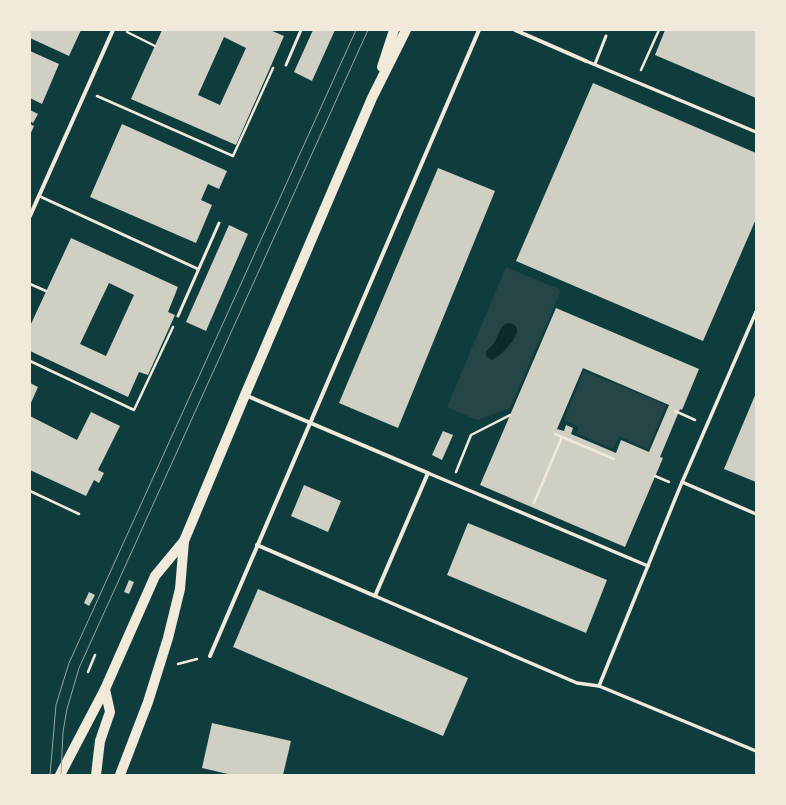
<svg xmlns="http://www.w3.org/2000/svg" width="786" height="805" font-family="'Fira Sans',sans-serif">
<style>
.green{fill:#244646}
.water{fill:#0a2a2b}
.building{fill:#cfcfc3;fill-rule:evenodd}
.lines{fill:none;stroke-linecap:round;stroke-linejoin:round}
.path{stroke:#f1e9da;stroke-width:2.5}
.service{stroke:#f1e9da;stroke-width:3}
.pedestrian{stroke:#f1e9da;stroke-width:3.5}
.minor{stroke:#f1e9da;stroke-width:4}
.primary{stroke:#f1e9da;stroke-width:10}
.tram{stroke:#97a49c;stroke-width:1}
</style>
<rect width="100%" height="100%" fill="#0f3d3e"/>
<!-- green -->
<g class="green">
<path d="M506 267 561 290 510 408 477 420 447 407Z"/>
<path d="M584 371 666 405 648 449 619 436 613 449 576 433 579 427 564 420Z"/>
</g>
<!-- water -->
<path class="water" d="M508 323C532 326 501 356 492 360L487 357 486 354V352L495 342 501 328 505 324Z"/>
<!-- building -->
<g class="building">
<path d="M30 30H81L69 56 30 38Z"/>
<path d="M162 30H270L284 36 236 145 131 99ZM224 37 246 48 220 105 198 95Z"/>
<path d="M313 30H335L312 81 294 72Z"/>
<path d="M665 30H756V98L655 55Z"/>
<path d="M30 51 59 64 42 104 30 98Z"/>
<path d="M593 83 756 153V219L703 341 516 261Z"/>
<path d="M30 110 38 114 33 123 30 121Z"/>
<path d="M30 124 34 126 30 135Z"/>
<path d="M122 124 227 171 219 189 208 184 201 200 212 205 196 243 90 197Z"/>
<path d="M438 168 495 191 398 428 339 403Z"/>
<path d="M229 225 248 234 206 331 186 322Z"/>
<path d="M71 238 178 287 168 312 175 315 148 375 139 372 128 397 30 351V326ZM109 283 134 295 106 356 80 344Z"/>
<path d="M556 308 699 369 682 410 680 409 660 457 663 458 625 547 480 485ZM583 368 669 405 649 452 621 440 616 453 571 434 573 428 566 425 564 431 557 429Z"/>
<path d="M30 383 38 387 30 405Z"/>
<path d="M756 393V482L724 469Z"/>
<path d="M91 412 120 426 98 470 104 473 99 483 94 480 86 496 30 470V416L77 440Z"/>
<path d="M443 431 453 435 442 460 432 455Z"/>
<path d="M304 485 341 501 328 532 291 516Z"/>
<path d="M468 523 607 580 586 633 447 575Z"/>
<path d="M129 580 134 582 129 594 124 592Z"/>
<path d="M258 589 468 678 443 736 233 647Z"/>
<path d="M89 592 95 595 89 606 84 603Z"/>
<path d="M212 723 291 741 283 775H232L202 768Z"/>
</g>
<g class="lines">
<!-- path -->
<g class="path">
<path d="M127 32 155 46"/>
<path d="M641 70 659 30"/>
<path d="M97 96 233 156 273 68"/>
<path d="M30 284 46 291"/>
<path d="M30 361 134 410 173 327"/>
<path d="M675 411 695 420"/>
<path d="M555 434 614 459"/>
<path d="M456 472 471 435 510 415"/>
<path d="M655 476 669 482"/>
<path d="M30 491 79 514"/>
<path d="M534 503 562 437"/>
<path d="M178 664 197 659"/>
<path d="M88 672 95 655"/>
</g>
<!-- service -->
<g class="service">
<path d="M595 64 606 36"/>
<path d="M286 65 301 30"/>
<path d="M39 196 198 269"/>
<path d="M178 316 219 223"/>
</g>
<!-- pedestrian -->
<g class="pedestrian">
<path d="M586 61 756 132"/>
<path d="M428 473 648 566"/>
<path d="M682 482 756 514"/>
<path d="M375 596 577 683 599 686 756 751"/>
<path d="M599 686 680 487 756 312"/>
</g>
<!-- minor -->
<g class="minor">
<path d="M515 30 586 61"/>
<path d="M30 216 113 30"/>
<path d="M245 395 428 473 375 596 257 545"/>
<path d="M210 656 479 30"/>
</g>
<!-- primary -->
<g class="primary">
<path d="M382 67 394 30"/>
<path d="M60 775 105 689 155 576 184 541"/>
<path d="M96 775 100 741 110 712 105 689"/>
<path d="M120 775 148 702 168 638 180 589 184 541 245 395 372 98 406 30"/>
</g>
<!-- tram -->
<g class="tram">
<path d="M50 775 56 705 69 663 356 30"/>
<path d="M61 775 63 732 67 709 79 668 368 30"/>
</g>
</g>
<!-- border -->
<rect width="786" height="805" fill="none" stroke="#f1e9da" stroke-width="62"/>
</svg>
